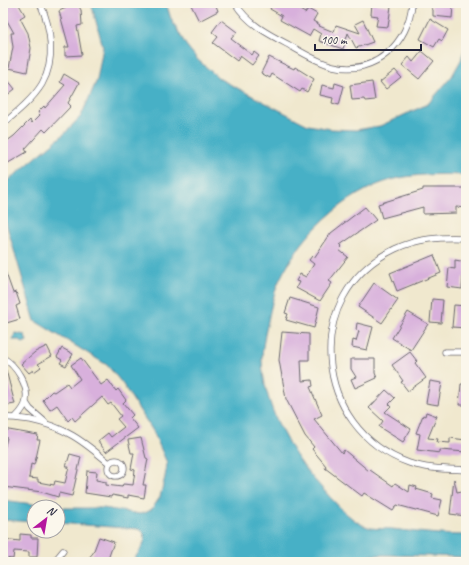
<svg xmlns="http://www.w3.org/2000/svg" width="469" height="565" font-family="Caveat,sans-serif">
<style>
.water{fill:#47b0c6;stroke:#346980}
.building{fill:#d8b0dc}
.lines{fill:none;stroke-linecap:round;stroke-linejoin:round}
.minor-casing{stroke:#6a676e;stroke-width:7}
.minor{stroke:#fff;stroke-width:5.5}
</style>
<rect width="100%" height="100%" fill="#fbf7ec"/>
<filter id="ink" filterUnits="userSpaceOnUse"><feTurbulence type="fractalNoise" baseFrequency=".025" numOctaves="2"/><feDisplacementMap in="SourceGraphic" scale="8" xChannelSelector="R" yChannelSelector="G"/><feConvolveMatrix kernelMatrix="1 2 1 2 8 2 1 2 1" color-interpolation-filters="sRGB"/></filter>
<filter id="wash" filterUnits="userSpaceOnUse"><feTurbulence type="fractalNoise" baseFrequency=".012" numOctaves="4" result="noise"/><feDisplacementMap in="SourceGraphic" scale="16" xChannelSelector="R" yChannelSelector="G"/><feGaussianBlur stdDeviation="0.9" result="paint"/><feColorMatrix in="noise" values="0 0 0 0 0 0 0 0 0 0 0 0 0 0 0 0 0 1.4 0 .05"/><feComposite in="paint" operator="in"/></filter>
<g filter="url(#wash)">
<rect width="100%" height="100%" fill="#f0e8ce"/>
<!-- water -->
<g class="water">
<path d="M91 3H166L171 19 186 45 198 60 220 79 308 125 331 129 356 130 380 126 428 104 452 76 461 60 466 43V175C434 174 402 173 372 187 332 206 299 240 280 279 274 292 271 307 268 321 265 334 262 348 262 361 264 403 286 446 313 478 326 492 347 519 365 526 374 530 383 528 392 529 417 532 441 535 466 535V557L390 555H371L354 562H132C138 553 153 536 139 529L58 523V508H103L140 514 147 512 152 509 160 497 165 477 167 463 153 431 122 383 107 365 35 321 3 213V185L64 134 81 116 97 80 103 47Z"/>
<path d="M15 333 25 335 27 341 23 343 19 340H13Z"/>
<path d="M3 500 55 507H34V522L3 520Z"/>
</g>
<g id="blocks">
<!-- building -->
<g class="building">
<path d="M3 3H18L25 15 20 18 28 33 31 48 27 72 9 68 13 47 11 33H14L5 17 7 16 3 12Z"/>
<path d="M63 3H77L81 10 82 25 77 26 82 55 65 56V47H69L59 11 66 8Z"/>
<path d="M190 3H215L218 11 199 21Z"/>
<path d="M273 3H288L305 13 308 9 317 14 313 21 320 25 319 26 334 32 336 25 360 33 355 24 363 20 373 42 356 48 348 33 343 49 319 41 321 34 313 29 309 36 280 20 282 16 270 9Z"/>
<path d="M372 3 391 6 388 27 376 26 378 16 371 15Z"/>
<path d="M433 3H449V6H453L452 18 433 16V10L431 7Z"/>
<path d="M430 19 448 30 442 41 439 39 434 47 420 39Z"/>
<path d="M221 20 237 32 231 39 252 55 254 52 259 56 252 65 240 56 237 61 213 43 218 37 212 32Z"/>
<path d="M422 51 434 61 419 79 402 65 409 57 413 62Z"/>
<path d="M269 57 294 69 295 67 314 79 307 92 302 89 300 92 272 74 270 78 261 73Z"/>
<path d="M395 70 401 77 386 89 380 82Z"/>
<path d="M4 72 7 81V79L15 89 6 96 3 92Z"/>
<path d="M64 74 79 83 68 103 71 106 46 132 43 129 25 149 27 152 3 166V144L14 136 30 120 32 123 40 115 38 112 44 106 45 108 65 85 60 82Z"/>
<path d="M372 82 375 100 365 101 364 99 352 100 350 85Z"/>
<path d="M335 83 344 86 339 105 332 103 333 98 320 95 322 85 334 88Z"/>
<path d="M423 188H466V208L456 207V213L423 214V207L382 218 378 204 423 190Z"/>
<path d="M365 207 376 220 340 245 342 247 339 250 348 257 329 281 332 283 320 301 296 288 299 282 296 281 300 274 306 277 314 264 309 260 312 256 314 258 331 233Z"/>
<path d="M434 255 441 273 397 291 390 273Z"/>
<path d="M455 260 466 262V278L463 277 462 289 447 287 449 268 455 269Z"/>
<path d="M3 265 13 293 16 292 20 304 16 306 20 319 3 324Z"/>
<path d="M374 283 398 300 382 323 358 307Z"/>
<path d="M290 298 319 307 314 328 286 320 288 314 285 313Z"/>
<path d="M432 299 443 300 441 323 430 322Z"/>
<path d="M454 305 466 306V328L452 327Z"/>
<path d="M408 312 428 324 411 350 392 338Z"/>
<path d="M357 323 373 327 367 350 352 347 353 340 356 341 359 331 356 330Z"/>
<path d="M282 332 309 334V360H301L302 381 312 380 313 386 310 387 322 415 314 419 342 453 344 450 369 471 370 470 393 486 395 483 409 492 410 485 417 487 416 489 433 494 432 498 442 500 438 516 397 505 393 511 364 493 362 496 325 468 326 466 312 449 314 447 305 436 286 399 279 360Z"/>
<path d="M47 346 52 356 38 364 41 367 34 372 33 370 29 373 21 364 35 352Z"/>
<path d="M62 348 73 354 66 366 60 363 62 360 57 357Z"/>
<path d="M410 352 417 361 415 363 426 378 408 391 401 382 403 381 392 365Z"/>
<path d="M81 358 101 385 108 380 116 391 118 389 126 400 123 403 133 415 130 418 138 428 106 452 98 441 108 433 111 437 124 427 117 419 121 416 111 403 108 405 102 397 75 421 72 417 68 421 57 405 50 410 43 400 52 391 54 392 67 383 70 387 80 379 71 365Z"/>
<path d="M351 359H375V373L377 378 355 388 351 379 356 377 351 369Z"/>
<path d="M6 370 15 404 3 406V371Z"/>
<path d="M430 381 442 383 438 405 426 403Z"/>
<path d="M461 384H466V405H459Z"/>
<path d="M386 390 395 398 389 404 391 406 385 412 411 429 403 442 379 427 383 421 369 408Z"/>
<path d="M426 412 437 416 428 438 438 439 437 442 450 443V438L466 440V452L440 450V453L417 450 420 434 416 433 423 415 425 416Z"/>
<path d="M3 429 38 435 37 440H40L36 458 34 465 31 464 29 478 38 479V482L54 485 55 481 65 483 69 467H66L70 454 81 457 72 496 59 493 58 497 42 492 3 487 4 460 3 453 7 438 3 437Z"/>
<path d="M141 438 146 458 148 459 143 485H146L144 498 128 495V498L112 495 111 497 85 493 87 471 97 472 96 480 106 482V485L122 487 123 484 133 485 135 470 131 469 134 453H131L128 440Z"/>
<path d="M454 479 457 492 462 491 466 493V516L450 514Z"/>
<path d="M20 534 31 535V538H38L37 557H29V552L14 551 13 559 3 558V539L20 541Z"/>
<path d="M99 537 114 542 107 562H85L93 553Z"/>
</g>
</g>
</g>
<g filter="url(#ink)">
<use href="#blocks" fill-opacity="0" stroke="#6a676e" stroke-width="1"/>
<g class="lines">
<defs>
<g id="minor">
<path d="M235 3C248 24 268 34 289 45 303 53 317 62 333 66 375 76 409 43 412 3"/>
<path d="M3 124C16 113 33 99 42 84 56 60 51 27 40 3"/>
<path d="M466 238C441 237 418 238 395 249 300 294 313 429 409 463 427 469 447 469 466 470"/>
<path d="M445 352H466"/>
<path d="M3 358C16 365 29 386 26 401 25 407 20 413 16 417"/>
<path d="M26 403 30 409 45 422"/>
<path d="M3 418C13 417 21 419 31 420 65 427 83 441 109 463"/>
<circle cx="116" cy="468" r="8"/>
<path d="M54 562 63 551"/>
</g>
</defs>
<!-- minor casing -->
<use href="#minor" class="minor-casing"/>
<!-- minor -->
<use href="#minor" class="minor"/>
</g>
</g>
<!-- margin -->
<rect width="469" height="565" fill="none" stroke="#fbf7ec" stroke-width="16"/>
<!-- north arrow -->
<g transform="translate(46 519) rotate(31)"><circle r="19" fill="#fbf7ec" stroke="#a4a2a5"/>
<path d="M0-3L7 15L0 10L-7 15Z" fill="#b5179e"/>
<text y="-6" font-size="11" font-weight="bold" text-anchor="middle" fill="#22223b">N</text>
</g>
<!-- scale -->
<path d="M315 44v6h106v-6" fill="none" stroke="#22223b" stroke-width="2"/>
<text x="321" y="44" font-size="12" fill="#22223b" stroke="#fbf7ec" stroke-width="3" paint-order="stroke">100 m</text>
</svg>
